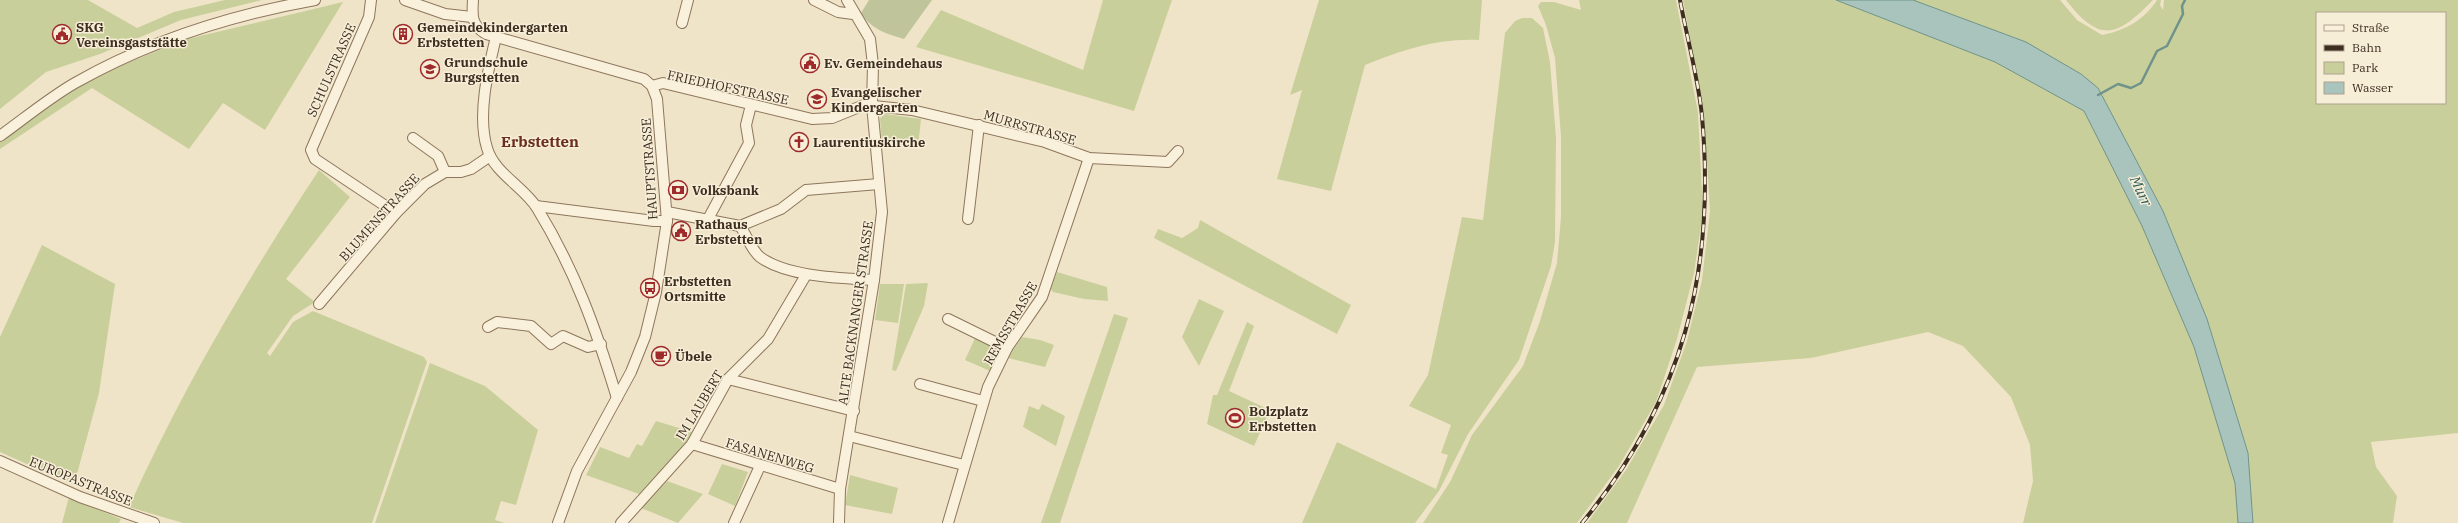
<svg xmlns="http://www.w3.org/2000/svg" width="2458" height="523" font-family="'IBM Plex Serif',serif">
<style>
.green{fill:#c9cf9b;fill-rule:evenodd}
.cemetery{fill:#bfc49a}
.water{fill:#a9c4bc;stroke:#6f938a}
.lines{fill:none;stroke-linecap:round;stroke-linejoin:round}
.stream{stroke:#6f938a;stroke-width:2.5}
.minor-casing{stroke:#8d765c;stroke-width:12}
.minor{stroke:#faf1dc;stroke-width:10}
.rail-casing{stroke:#3d2e20;stroke-width:4}
.rail{stroke:#f7eed8;stroke-width:2.5;stroke-dasharray:8;stroke-linecap:butt}
.labels{text-anchor:middle;stroke-width:3;stroke-linejoin:round;paint-order:stroke}
.poi-label{font-size:13px;font-weight:bold;fill:#3d2e20;stroke:#f7eed8;text-anchor:start}
.street-label{font-size:13px;fill:#3d2e20;stroke:#f7eed8}
.water-label{font-size:14px;font-style:italic;fill:#2f5d5a;stroke:#f7eed8}
.quarter-label{font-size:15px;font-weight:bold;fill:#6b2e1e;stroke:#f7eed8}
</style>
<rect width="100%" height="100%" fill="#f0e4c8"/>
<!-- green -->
<g class="green">
<path d="M0 0H88L137 28 174 12 225 0H262L181 20 100 54 46 72 0 109Z"/>
<path d="M1103 0H1172L1134 111 916 47 941 10 1083 70Z"/>
<path d="M1319 0H1482L1479 40C1438 38 1402 50 1365 65L1331 191 1277 179 1302 90 1290 95Z"/>
<path d="M1579 0H1676L1698 112 1703 212 1694 273 1677 339 1656 402 1619 466 1577 523H1423L1450 482 1472 435 1523 366 1540 321 1557 263 1561 217V137L1555 58 1546 25 1538 6 1541 2H1554L1581 10Z"/>
<path d="M1683 0H1836L1995 62 2084 111 2142 226 2194 347 2235 483 2238 523H2023L2033 481 2030 445 2011 397 1963 346 1928 332 1811 358 1697 367 1627 523H1587L1626 470 1664 405 1687 341 1702 280 1710 211 1704 114Z"/>
<path d="M1913 0H2060L2077 20 2102 35C2126 30 2144 20 2157 0H2161L2160 5 2163 10 2164 0H2458V433L2371 442 2376 467 2397 496 2393 523H2253L2248 453 2207 319 2163 211 2098 88ZM2317 13H2445V103H2317Z"/>
<path d="M2066 0H2153C2117 37 2100 44 2066 0Z"/>
<path d="M343 2 265 130 223 103 189 149 92 88 0 149V139L82 82 183 40Z"/>
<path d="M1522 18H1532L1543 28 1550 62 1556 138 1555 242 1551 266 1519 360 1468 434 1439 491 1415 523H1302L1337 442 1436 489 1448 455 1441 453 1451 425 1409 406 1428 375 1462 217 1483 220 1505 33 1515 21Z"/>
<path d="M885 114 921 119 918 147 882 145 880 118Z"/>
<path d="M319 170 350 197 286 279 315 302 293 316 267 353 270 356 293 322 313 311 424 357 427 362 372 523H183L129 507C182 389 248 278 319 170Z"/>
<path d="M1200 220 1351 305 1337 334 1154 238 1158 229 1182 238 1198 228Z"/>
<path d="M42 245 115 284 99 393 74 485 0 452V337Z"/>
<path d="M1057 272 1107 287 1108 301 1084 299 1053 292 1051 289Z"/>
<path d="M928 283 924 306 896 371 892 370 906 284Z"/>
<path d="M880 284H904L898 323 875 320Z"/>
<path d="M1199 299 1224 311 1199 366 1182 337Z"/>
<path d="M1114 314 1128 318 1060 523H1041Z"/>
<path d="M1247 322 1254 326 1229 391 1270 410 1254 446 1207 424 1213 395H1217Z"/>
<path d="M1022 337 1040 340 1054 345 1045 367 1008 358Z"/>
<path d="M975 338 1000 351 990 371 965 360Z"/>
<path d="M430 363 485 386 538 430 516 505 501 501 495 520 505 523H375Z"/>
<path d="M1042 404 1065 416 1056 446 1023 427 1029 406 1039 410Z"/>
<path d="M656 421 692 432 686 442 639 494 586 475 600 447 629 458 637 444 642 446Z"/>
<path d="M722 464 748 472 735 506 708 494Z"/>
<path d="M850 475 898 488 892 514 845 505Z"/>
<path d="M667 481 703 494 678 523 641 508Z"/>
<path d="M69 497 121 519 119 523H62Z"/>
</g>
<!-- cemetery -->
<path class="cemetery" d="M869 0H932L904 39C886 34 871 29 861 13Z"/>
<!-- water -->
<path class="water" d="M1836 0H1913L2026 42 2081 74 2098 88 2163 211 2207 319 2248 453 2253 523H2238L2235 483 2194 347 2142 226 2084 111 1995 62Z"/>
<g class="lines">
<!-- stream -->
<path class="stream" d="M2098 95 2118 84 2131 88 2141 83 2157 51 2167 46 2183 14 2182 6 2185 0"/>
<defs>
<g id="minor">
<path d="M371 0 369 17 311 150 315 159 396 213"/>
<path d="M405 0 445 14 472 17"/>
<path d="M473 0C472 15 471 25 486 34L644 79 652 86 657 99 667 221 656 292 645 337 631 372 577 471 558 523"/>
<path d="M814 0 838 12 853 14"/>
<path d="M682 23 688 0"/>
<path d="M496 37C488 70 477 115 487 148 494 173 524 187 537 208 575 270 596 329 617 398"/>
<path d="M652 86 663 83 812 119 832 118 864 105 912 110 1045 142 1089 158 1168 162 1178 151"/>
<path d="M0 136C25 118 49 98 75 83 149 41 231 15 315 0"/>
<path d="M413 138 438 156 445 172"/>
<path d="M536 206 654 221H667"/>
<path d="M667 212 740 226 781 209 806 190 879 184"/>
<path d="M708 219 749 143 746 125 751 105"/>
<path d="M968 219 979 125"/>
<path d="M740 226C746 234 752 251 760 257 787 277 841 278 874 280"/>
<path d="M319 304 396 213 425 184 445 172H461L471 169 490 156"/>
<path d="M948 319 1007 348"/>
<path d="M488 327 497 322 531 326 551 344 563 336 588 347 601 344"/>
<path d="M728 379 854 411"/>
<path d="M920 384 983 401"/>
<path d="M849 436 964 465"/>
<path d="M692 444 840 489"/>
<path d="M0 461 80 497 154 523"/>
<path d="M621 523 692 444 728 379 768 339 806 275"/>
<path d="M734 523 760 466"/>
<path d="M839 523 840 489 874 280 882 212 872 105 873 65 870 39 847 0"/>
<path d="M948 523 988 387 1007 348 1042 297 1089 158"/>
</g>
</defs>
<!-- minor casing -->
<use href="#minor" class="minor-casing"/>
<!-- minor -->
<use href="#minor" class="minor"/>
<defs>
<path id="rail" d="M1582 523C1683 400 1716 272 1702 116 1698 77 1687 38 1680 0"/>
</defs>
<!-- rail casing -->
<use href="#rail" class="rail-casing"/>
<!-- rail -->
<use href="#rail" class="rail"/>
</g>
<!-- icons -->
<defs>
<symbol id="civic-ring" viewBox="-11 -11 22 22"><circle r="9.5" fill="#f7eed8" stroke="#9e2a2b" stroke-width="1.5"/><path d="M-.6-6.5H3V-4.5H.6V-3L4-1V1h2V6H-6V1h2V-1L-.6-3ZM-1.2 2.5V6h2.4V2.5Z" fill="#9e2a2b"/></symbol>
<symbol id="building-ring" viewBox="-11 -11 22 22"><circle r="9.5" fill="#f7eed8" stroke="#9e2a2b" stroke-width="1.5"/><path d="M-4-6H4V6H1V3H-1V6H-4ZM-2.5-4.3h1.7v1.8h-1.7ZM.8-4.3h1.7v1.8H.8ZM-2.5-1h1.7V.8h-1.7ZM.8-1h1.7V.8H.8Z" fill="#9e2a2b"/></symbol>
<symbol id="school-ring" viewBox="-11 -11 22 22"><circle r="9.5" fill="#f7eed8" stroke="#9e2a2b" stroke-width="1.5"/><path d="M0-5L7-2L0 1L-7-2ZM-4 1L0 2.5L4 1V4Q0 6-4 4Z" fill="#9e2a2b"/></symbol>
<symbol id="church-ring" viewBox="-11 -11 22 22"><circle r="9.5" fill="#f7eed8" stroke="#9e2a2b" stroke-width="1.5"/><path d="M-1.2-6h2.4v3.5h3.3v2.4h-3.3V6h-2.4V-.1h-3.3v-2.4h3.3Z" fill="#9e2a2b"/></symbol>
<symbol id="bank-ring" viewBox="-11 -11 22 22"><circle r="9.5" fill="#f7eed8" stroke="#9e2a2b" stroke-width="1.5"/><path d="M-6-4H6V4H-6ZM0-2.3a2.3 2.3 0 1 0 0 4.6a2.3 2.3 0 1 0 0-4.6Z" fill="#9e2a2b"/></symbol>
<symbol id="bus-ring" viewBox="-11 -11 22 22"><circle r="9.5" fill="#f7eed8" stroke="#9e2a2b" stroke-width="1.5"/><path d="M-5-6H5V4H4V6H2V4H-2V6H-4V4H-5ZM-3.5-4V0h7V-4ZM-3.5 1.2v1.5H-2V1.2ZM2 1.2v1.5H3.5V1.2Z" fill="#9e2a2b"/></symbol>
<symbol id="cafe-ring" viewBox="-11 -11 22 22"><circle r="9.5" fill="#f7eed8" stroke="#9e2a2b" stroke-width="1.5"/><path d="M-5.5-4.5H6V0H3Q3 3.5 0 3.5H-2.5Q-5.5 3.5-5.5 0ZM3-3.2v2h1.7v-2ZM-6 4.5H4V6H-6Z" fill="#9e2a2b"/></symbol>
<symbol id="stadium-ring" viewBox="-11 -11 22 22"><circle r="9.5" fill="#f7eed8" stroke="#9e2a2b" stroke-width="1.5"/><path d="M0-5a6.5 5 0 1 0 0 10a6.5 5 0 1 0 0-10ZM-3.5-1.8h7v3.6h-7Z" fill="#9e2a2b"/></symbol>
</defs>
<g fill-rule="evenodd">
<use href="#civic-ring" x="51" y="23" width="22" height="22"/>
<use href="#building-ring" x="392" y="23" width="22" height="22"/>
<use href="#civic-ring" x="799" y="52" width="22" height="22"/>
<use href="#school-ring" x="419" y="58" width="22" height="22"/>
<use href="#school-ring" x="806" y="88" width="22" height="22"/>
<use href="#church-ring" x="788" y="131" width="22" height="22"/>
<use href="#bank-ring" x="667" y="179" width="22" height="22"/>
<use href="#civic-ring" x="670" y="220" width="22" height="22"/>
<use href="#bus-ring" x="639" y="277" width="22" height="22"/>
<use href="#cafe-ring" x="650" y="345" width="22" height="22"/>
<use href="#stadium-ring" x="1224" y="407" width="22" height="22"/>
</g>
<g class="labels">
<!-- poi labels -->
<g class="poi-label">
<text x="76" y="32">SKG<tspan x="76" dy="15">Vereinsgaststätte</tspan></text>
<text x="417" y="32">Gemeindekindergarten<tspan x="417" dy="15">Erbstetten</tspan></text>
<text x="444" y="67">Grundschule<tspan x="444" dy="15">Burgstetten</tspan></text>
<text x="824" y="68">Ev. Gemeindehaus</text>
<text x="831" y="97">Evangelischer<tspan x="831" dy="15">Kindergarten</tspan></text>
<text x="813" y="147">Laurentiuskirche</text>
<text x="692" y="195">Volksbank</text>
<text x="695" y="229">Rathaus<tspan x="695" dy="15">Erbstetten</tspan></text>
<text x="664" y="286">Erbstetten<tspan x="664" dy="15">Ortsmitte</tspan></text>
<text x="675" y="361">Übele</text>
<text x="1249" y="416">Bolzplatz<tspan x="1249" dy="15">Erbstetten</tspan></text>
</g>
<!-- street labels -->
<g class="street-label">
<text transform="translate(331 70) rotate(-66)" y="5">SCHULSTRASSE</text>
<text transform="translate(728 87) rotate(12)" y="5">FRIEDHOFSTRASSE</text>
<text transform="translate(1030 127) rotate(16)" y="5">MURRSTRASSE</text>
<text transform="translate(649 169) rotate(-94)" y="5">HAUPTSTRASSE</text>
<text transform="translate(379 217) rotate(-48)" y="5">BLUMENSTRASSE</text>
<text transform="translate(855 313) rotate(-82)" y="5">ALTE BACKNANGER STRASSE</text>
<text transform="translate(1010 323) rotate(-60)" y="5">REMSSTRASSE</text>
<text transform="translate(699 405) rotate(-59)" y="5">IM LAUBERT</text>
<text transform="translate(770 455) rotate(17)" y="5">FASANENWEG</text>
<text transform="translate(81 481) rotate(22)" y="5">EUROPASTRASSE</text>
</g>
<!-- water labels -->
<g class="water-label">
<text transform="translate(2141 191) rotate(64)" y="5">Murr</text>
</g>
<!-- quarter labels -->
<g class="quarter-label">
<text x="540" y="147">Erbstetten</text>
</g>
</g>
<!-- legend -->
<rect x="2316" y="12" width="130" height="92" fill="#f7eed8" stroke="#ada18e"/>
<rect x="2324" y="25" width="20" height="6" fill="#faf1dc" stroke="#ada18e"/>
<text x="2352" y="32" font-size="12" fill="#3d2e20">Straße</text>
<rect x="2324" y="45" width="20" height="6" fill="#3d2e20" stroke="#ada18e"/>
<text x="2352" y="52" font-size="12" fill="#3d2e20">Bahn</text>
<rect x="2324" y="62" width="20" height="12" fill="#c9cf9b" stroke="#ada18e"/>
<text x="2352" y="72" font-size="12" fill="#3d2e20">Park</text>
<rect x="2324" y="82" width="20" height="12" fill="#a9c4bc" stroke="#ada18e"/>
<text x="2352" y="92" font-size="12" fill="#3d2e20">Wasser</text>
</svg>
